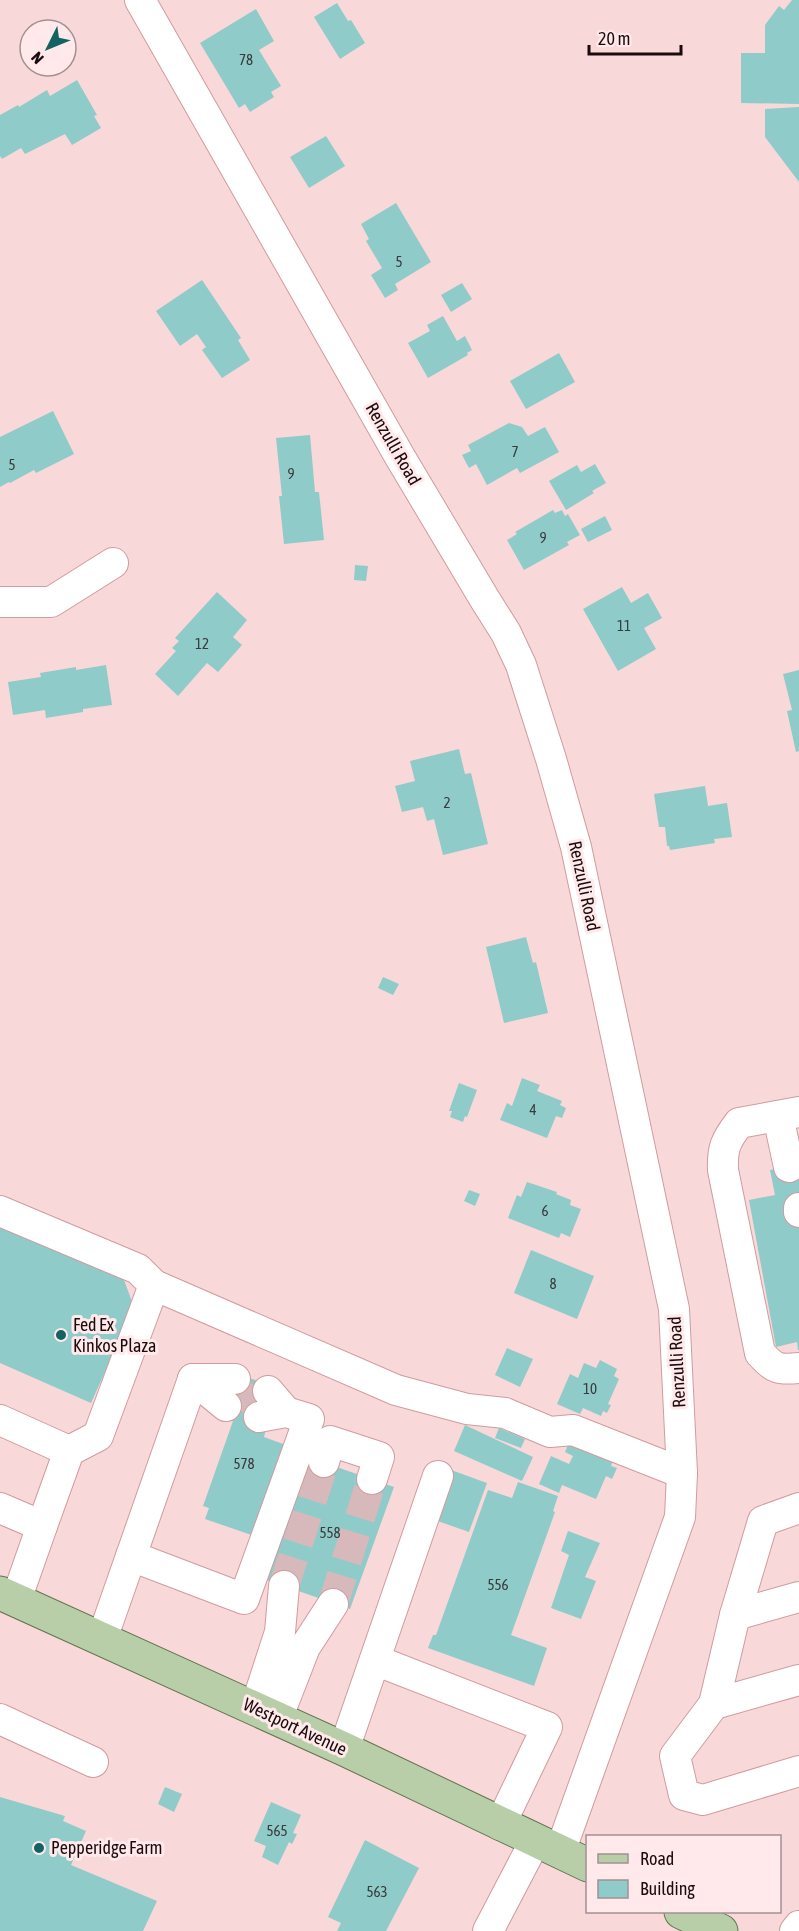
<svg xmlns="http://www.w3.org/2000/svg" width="799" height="1931" font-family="'Asap Condensed',sans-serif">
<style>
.building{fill:#8fcbc9}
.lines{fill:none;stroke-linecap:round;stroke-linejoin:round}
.minor-tunnel{stroke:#d8b9bb;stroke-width:30;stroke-dasharray:30 15;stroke-linecap:butt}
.minor-casing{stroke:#cf9c9f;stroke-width:32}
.major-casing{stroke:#62744d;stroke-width:35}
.minor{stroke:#fff;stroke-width:30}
.major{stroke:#b7cea9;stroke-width:33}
.poi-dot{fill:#126362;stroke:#ffe9ea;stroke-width:2}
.labels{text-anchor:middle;stroke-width:6;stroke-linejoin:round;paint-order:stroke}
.number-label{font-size:15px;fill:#393b3c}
.street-label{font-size:18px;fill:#1c0b0d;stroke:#ffe9ea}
.poi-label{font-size:18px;fill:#1c0b0d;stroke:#ffe9ea;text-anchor:start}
</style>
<rect width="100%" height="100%" fill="#f9d8da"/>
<!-- building -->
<g class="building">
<path d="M792 0H799V104L741 103V53H765V25L779 6 784 10Z"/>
<path d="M337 3 348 21 351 20 365 43 340 59 314 17Z"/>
<path d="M256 9 274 41 259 50 281 86 271 92 274 97 250 112 245 104 239 108 200 43Z"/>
<path d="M77 80 97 115 94 116 101 128 72 145 65 134 25 154 21 148 2 159 0 156V115L18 105 19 107 47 90 50 96Z"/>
<path d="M799 107V182L765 137V109Z"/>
<path d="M326 136 345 166 309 188 290 157Z"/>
<path d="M396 203 431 262 395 284 398 290 385 298 371 275 382 268 366 241 369 239 361 224Z"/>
<path d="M202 280 241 338 238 340 250 360 222 378 202 350 206 347 197 334 180 346 156 311Z"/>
<path d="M462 283 472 299 451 312 441 295Z"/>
<path d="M443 316 457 341 465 336 472 350 467 353 468 355 428 378 408 343 430 331 427 325Z"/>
<path d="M559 353 575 382 526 409 510 381Z"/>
<path d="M53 411 74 454 36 473 34 470 10 483 9 482 0 487V437Z"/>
<path d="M509 423 522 427 528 436 545 427 559 452 520 473 517 468 487 485 476 464 469 468 462 455 471 451 468 445Z"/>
<path d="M310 435 315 492H319L324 540 284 544 279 496H282L276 438Z"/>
<path d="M595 464 606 483 592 491 594 493 566 510 549 481 577 465 581 472Z"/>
<path d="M553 510 555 513 562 510 565 516 568 514 580 535 567 542 569 545 524 570 507 540 517 534 515 532Z"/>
<path d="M605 516 612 530 588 542 581 529Z"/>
<path d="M355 565 368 566 366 581 354 580Z"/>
<path d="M622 587 631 603 648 593 662 618 644 628 656 649 618 671 583 609Z"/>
<path d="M217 592 247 620 233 637 242 645 218 672 207 663 178 696 155 674 176 651 172 648 179 641 175 638Z"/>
<path d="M106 665 112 705 83 709V712L46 718 45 710 13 715 8 682 41 677 40 673 76 667V670Z"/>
<path d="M799 670V751L796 752 787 711 792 710 783 674Z"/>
<path d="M459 749 465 774 471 773 488 844 443 855 434 819 427 821 423 807 402 812 395 786 415 781 410 761Z"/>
<path d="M705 786 708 806 727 803 732 837 714 839 715 843 670 850 669 846H667L665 827H659L654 794Z"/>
<path d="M526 937 533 963 536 962 548 1013 504 1023 486 947Z"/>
<path d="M383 977 399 984 393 995 378 988Z"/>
<path d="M522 1078 540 1085 537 1091 562 1101 560 1105 566 1108 562 1118 556 1116 547 1138 500 1120 507 1103 512 1106Z"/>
<path d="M459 1083 477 1090 467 1117 465 1116 463 1122 450 1117 452 1111H449Z"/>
<path d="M799 1165V1350H798L797 1342 776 1347 749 1200 775 1195 770 1170Z"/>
<path d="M527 1182 557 1192 556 1194 571 1200 570 1205 581 1209 570 1237 561 1233 559 1238 508 1218 517 1195 521 1197Z"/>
<path d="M469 1190 480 1194 475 1206 464 1201Z"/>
<path d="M0 1225 124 1280 134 1307 91 1403 0 1363Z"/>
<path d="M531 1250 594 1276 577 1319 514 1293Z"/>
<path d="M507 1348 533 1359 520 1387 495 1375Z"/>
<path d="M600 1360 617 1369 614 1376 619 1379 608 1404 611 1405 607 1413 603 1411 601 1416 583 1408 580 1414 557 1404 570 1374 578 1378 584 1363 596 1368Z"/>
<path d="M237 1374 270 1385 266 1429 264 1437 286 1445 260 1538 205 1519 209 1508 203 1506 233 1421 222 1417Z"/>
<path d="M465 1425 533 1457 522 1481 454 1451Z"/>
<path d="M499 1428 525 1439 521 1448 495 1438Z"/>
<path d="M571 1438 613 1460 611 1466 617 1468 612 1479 606 1476 596 1499 562 1485 559 1493 539 1484 551 1456 569 1464 573 1456 565 1452Z"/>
<path d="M308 1457 394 1487 350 1609 264 1579Z"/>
<path d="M451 1470 487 1483 469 1532 432 1519Z"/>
<path d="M518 1482 558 1496 553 1511 555 1512 511 1635 547 1648 534 1686 428 1648 433 1635H436L488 1490 512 1498Z"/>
<path d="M568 1531 600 1543 585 1577 596 1581 581 1619 551 1608 569 1555 561 1551Z"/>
<path d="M165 1787 182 1794 174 1812 158 1804Z"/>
<path d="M0 1797 65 1816 63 1821 86 1831 71 1865 157 1901 143 1931H0Z"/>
<path d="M271 1802 301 1815 293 1833 297 1834 292 1844 289 1842 278 1865 262 1857 266 1846 254 1841Z"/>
<path d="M365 1840 419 1868 386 1931H337L341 1923 328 1917Z"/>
</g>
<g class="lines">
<!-- minor-tunnel -->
<g class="minor-tunnel">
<path d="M231 1392 264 1404"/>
<path d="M284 1586 324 1462"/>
<path d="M333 1604 372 1479"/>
</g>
<defs>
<g id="minor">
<path d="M140 0 400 457 484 598 506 633 521 665 551 759 576 847 674 1309 682 1473 680 1517 560 1852"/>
<path d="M0 602H51L113 563"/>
<path d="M799 1112 739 1123C726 1140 722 1148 723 1170L760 1353C774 1369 778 1370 799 1368"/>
<path d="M778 1116 789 1167"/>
<path d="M799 1208V1212"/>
<path d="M0 1211 138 1269 154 1285 98 1436 69 1451"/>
<path d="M154 1285 396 1390 467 1409 505 1413 550 1432 573 1430 682 1473"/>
<path d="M193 1379 226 1406"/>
<path d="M193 1379H235"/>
<path d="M268 1391 286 1412"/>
<path d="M0 1420 69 1451 42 1526"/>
<path d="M324 1462 330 1441 379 1457 372 1479"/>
<path d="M0 1508 42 1526 16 1600"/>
<path d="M131 1556 244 1599 309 1419 286 1412 259 1417"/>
<path d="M799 1597 735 1615 714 1704 799 1680"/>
<path d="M735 1615 763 1521 799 1508"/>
<path d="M102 1639 193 1379"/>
<path d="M375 1660 547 1727 500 1825"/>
<path d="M714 1704 675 1756 684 1795 703 1800 799 1771"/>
<path d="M255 1709 280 1632 284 1586"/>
<path d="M0 1719 93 1762"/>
<path d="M277 1719 305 1647 333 1604"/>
<path d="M344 1749 438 1476"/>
<path d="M488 1931 535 1841"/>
<path d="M795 1931 799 1926"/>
</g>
<g id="major">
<path d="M0 1593 344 1749 588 1865"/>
<path d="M681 1912 721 1931"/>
</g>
</defs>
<!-- minor casing -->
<use href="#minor" class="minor-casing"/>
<!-- major casing -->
<use href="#major" class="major-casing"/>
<!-- minor -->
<use href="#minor" class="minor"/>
<!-- major -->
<use href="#major" class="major"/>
</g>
<!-- markers -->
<g class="poi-dot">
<circle cx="61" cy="1335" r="6"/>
<circle cx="39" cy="1848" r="6"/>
</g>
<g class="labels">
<!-- number labels -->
<g class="number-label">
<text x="246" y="65">78</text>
<text x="399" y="267">5</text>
<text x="515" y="457">7</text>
<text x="12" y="470">5</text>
<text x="291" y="479">9</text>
<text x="543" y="543">9</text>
<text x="624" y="631">11</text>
<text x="202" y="649">12</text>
<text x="447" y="808">2</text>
<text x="533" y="1115">4</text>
<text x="545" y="1216">6</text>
<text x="553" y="1289">8</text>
<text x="590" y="1394">10</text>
<text x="244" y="1469">578</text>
<text x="330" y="1538">558</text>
<text x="498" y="1590">556</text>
<text x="277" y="1836">565</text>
<text x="377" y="1897">563</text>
</g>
<!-- street labels -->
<g class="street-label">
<text transform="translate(393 444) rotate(60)" y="6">Renzulli Road</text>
<text transform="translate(584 886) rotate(78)" y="6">Renzulli Road</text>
<text transform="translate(677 1362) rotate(-93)" y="6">Renzulli Road</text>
<text transform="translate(295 1727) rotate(25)" y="6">Westport Avenue</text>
</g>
<!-- poi labels -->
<g class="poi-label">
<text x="73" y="1331">Fed Ex<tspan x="73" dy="21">Kinkos Plaza</tspan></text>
<text x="51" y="1854">Pepperidge Farm</text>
</g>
</g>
<!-- legend -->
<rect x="586" y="1835" width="195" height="78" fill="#ffe9ea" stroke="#a49092" stroke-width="1.5"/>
<rect x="598" y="1854" width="30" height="9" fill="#b7cea9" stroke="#a49092" stroke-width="1.5"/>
<text x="640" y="1865" font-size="18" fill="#1c0b0d">Road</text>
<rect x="598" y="1880" width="30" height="18" fill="#8fcbc9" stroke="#a49092" stroke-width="1.5"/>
<text x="640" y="1895" font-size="18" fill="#1c0b0d">Building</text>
<!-- north arrow -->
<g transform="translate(48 48) rotate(227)"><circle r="28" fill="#ffe9ea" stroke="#a49092" stroke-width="1.5"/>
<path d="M0-4.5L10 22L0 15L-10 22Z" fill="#126362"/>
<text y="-9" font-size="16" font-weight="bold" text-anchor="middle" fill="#1c0b0d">N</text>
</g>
<!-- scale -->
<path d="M589 45v9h92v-9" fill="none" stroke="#1c0b0d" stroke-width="3"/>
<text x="598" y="45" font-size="18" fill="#1c0b0d" stroke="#ffe9ea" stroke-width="4.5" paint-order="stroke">20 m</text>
</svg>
